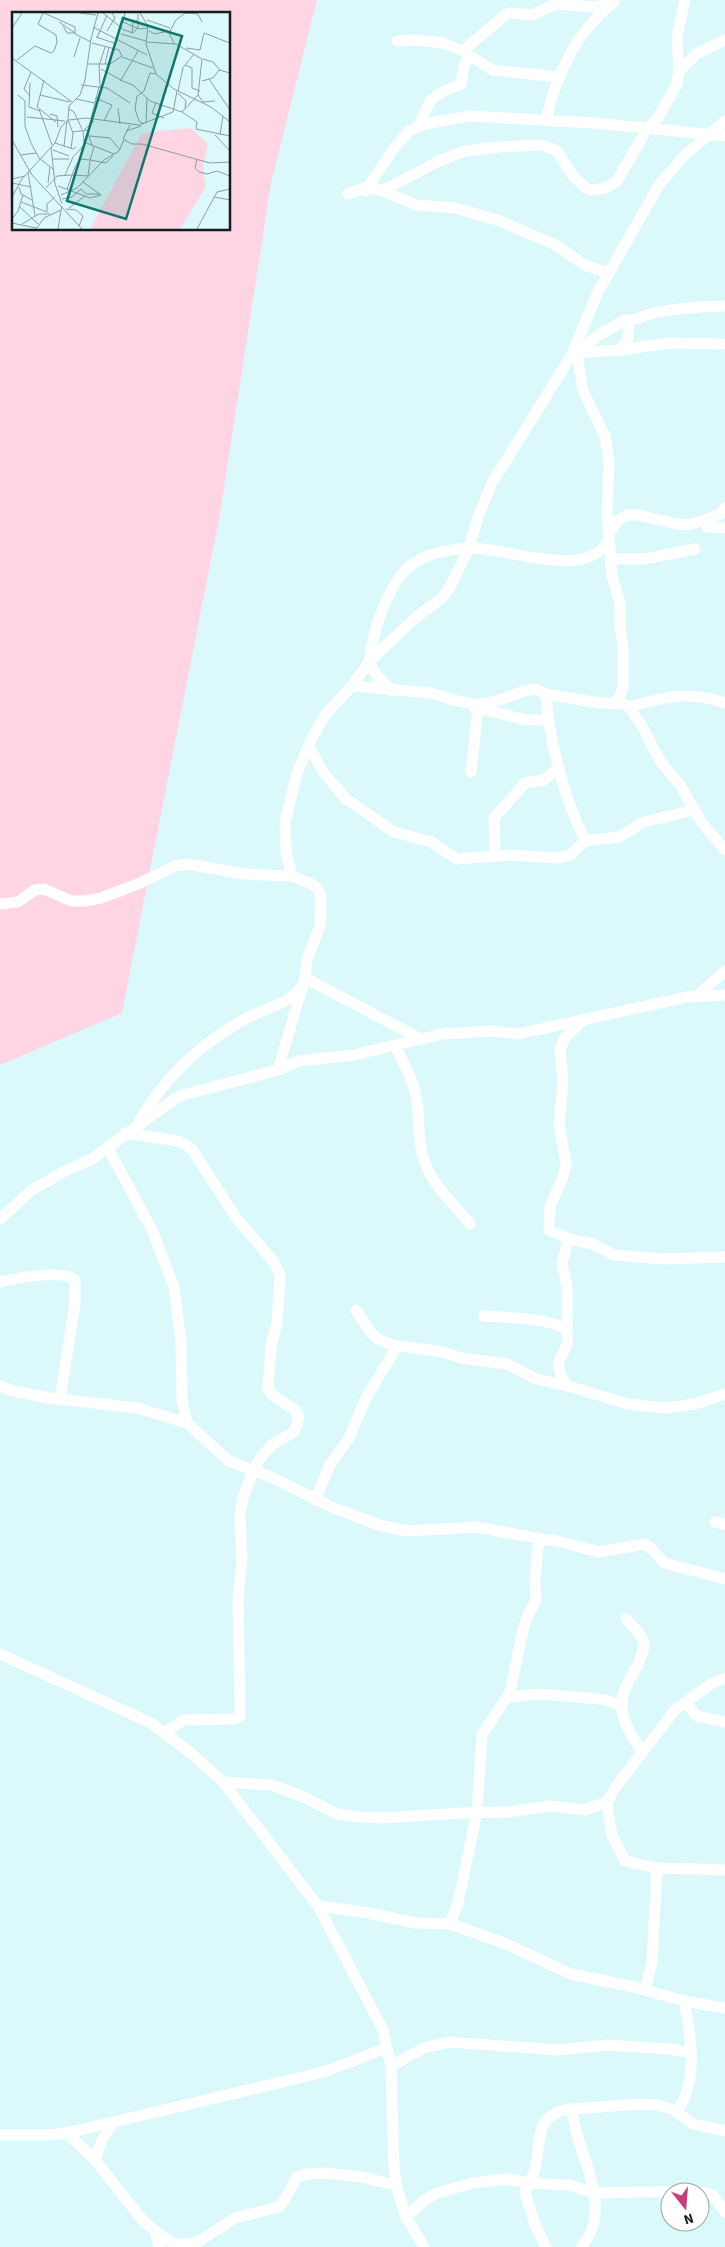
<svg xmlns="http://www.w3.org/2000/svg" width="725" height="2247" font-family="'Source Sans 3',sans-serif">
<style>
.green{fill:#ffd5e3;fill-rule:evenodd}
.lines{fill:none;stroke-linecap:round;stroke-linejoin:round}
.minor{stroke:#fff;stroke-width:11}
.inset-road{fill:none;stroke:#8ba0a3;stroke-width:1}
.view{fill:#0f766e;fill-opacity:0.15;stroke:#0f766e;stroke-width:2.5}
.inset-edge{fill:none;stroke:#121d1e;stroke-width:2.5}
</style>
<rect width="100%" height="100%" fill="#dbf8fb"/>
<!-- green -->
<path class="green" d="M0 0H317L271 183 220 514 122 1013 0 1065ZM14 14H229V229H14Z"/>
<g class="lines">
<!-- minor -->
<g class="minor">
<path d="M397 41 416 40 443 43 463 51 492 70 558 77"/>
<path d="M463 51 505 15 511 13 532 15 555 4 595 7 614 2"/>
<path d="M679 72 677 37 685 0"/>
<path d="M546 120C556 76 575 34 611 4"/>
<path d="M419 126 430 101 440 93 461 84 464 66 469 55"/>
<path d="M384 190 439 161 465 151 498 147 541 145 557 151 573 176 586 188 592 190 606 188 617 181 647 129 659 116 677 84 679 72 696 54 725 40"/>
<path d="M365 191 395 147 409 131 424 124 470 116 594 123 725 136"/>
<path d="M348 194 361 189H377L417 205 456 208 500 221 556 245 584 265 609 273"/>
<path d="M620 350 669 343 725 344"/>
<path d="M577 351V353L620 350 628 339 629 321"/>
<path d="M577 353 583 391 605 436 609 463 607 511 609 534"/>
<path d="M572 355 601 334 625 320C633 322 640 317 647 315 672 308 700 307 725 306"/>
<path d="M707 527 725 528"/>
<path d="M610 559H644L695 549"/>
<path d="M352 686 431 693 450 699 477 705 500 700 524 691 536 689 546 694 599 703 624 704 629 707 642 726 660 761 680 785 702 823 725 850"/>
<path d="M392 691 377 676 369 662C373 632 388 578 417 561 430 553 453 549 468 548 504 546 586 582 608 541"/>
<path d="M546 694C550 746 563 794 585 841"/>
<path d="M612 704 619 698 623 688V648L620 626V603L612 576 609 534 618 520 627 515H637L677 524 688 525 711 518 720 514 725 508"/>
<path d="M474 707 526 720H548"/>
<path d="M629 707C664 697 690 690 725 703"/>
<path d="M309 746 323 772 346 799 394 832 431 842 457 859 511 855 558 858 570 855 585 841 619 837 644 822 694 810"/>
<path d="M471 772 478 708"/>
<path d="M495 856 494 818 525 783 544 780 558 769"/>
<path d="M292 876 286 852 285 823 290 802 297 773 311 740 325 715 352 686 369 662 414 619 443 597 450 587 469 548 478 517 492 483 571 356 598 292 659 185 686 154 725 121"/>
<path d="M0 904 18 902 35 890 44 889 71 901H86L101 898 138 884 175 866 188 864 243 874 292 876 312 884 318 889 321 897 320 925 307 960 305 978 278 1070"/>
<path d="M305 978 421 1039"/>
<path d="M696 997 725 971"/>
<path d="M584 1020 565 1037 560 1050 563 1080 559 1125 566 1164 564 1174 550 1207 549 1230 569 1239 593 1244 614 1255 662 1259 725 1257"/>
<path d="M395 1046C403 1062 413 1079 416 1096 421 1120 416 1141 426 1165 434 1187 455 1205 470 1224"/>
<path d="M140 1120C165 1077 203 1042 247 1018 266 1008 286 1005 300 989"/>
<path d="M125 1133 178 1141 191 1148 237 1219 274 1262 280 1275 279 1296 277 1323 271 1346 268 1388 271 1394 295 1410 299 1418 294 1432 273 1444 261 1457 253 1471 243 1498 240 1513 242 1560 238 1599 240 1716 235 1719 183 1720 166 1732"/>
<path d="M108 1148 152 1230 174 1287 181 1342 182 1400 187 1423"/>
<path d="M0 1219 32 1190 65 1171 92 1159 179 1096 278 1070 299 1061 354 1055 442 1034 493 1031 518 1034 687 997 725 995"/>
<path d="M0 1282C18 1278 61 1269 75 1280V1303L60 1400"/>
<path d="M356 1310 371 1333 378 1339 393 1345 443 1352 461 1358 507 1364 536 1379 568 1386 628 1404 666 1408 695 1404 725 1394"/>
<path d="M484 1316C504 1318 553 1317 567 1331 572 1358 545 1356 568 1386"/>
<path d="M567 1331V1287L562 1263 569 1239"/>
<path d="M0 1386 13 1391 50 1398 137 1408 187 1423 229 1461 271 1477 334 1508 379 1525 407 1531 476 1527 542 1539"/>
<path d="M315 1500 330 1465 349 1438 365 1400 397 1346"/>
<path d="M715 1522 725 1524"/>
<path d="M626 1619C632 1626 642 1634 644 1643 645 1649 641 1656 639 1662 635 1671 629 1680 625 1689 615 1712 630 1734 643 1753"/>
<path d="M0 1654 151 1723 192 1754 223 1782 318 1906 383 2030 391 2066 394 2166 396 2185 406 2217 424 2247"/>
<path d="M725 1678 711 1684 675 1710 615 1788 607 1802 608 1811 612 1835 625 1861 657 1868 725 1870"/>
<path d="M508 1698C535 1692 548 1695 575 1697 592 1699 606 1697 621 1707"/>
<path d="M686 1703 697 1716 725 1722"/>
<path d="M223 1782 272 1785 304 1797 337 1814 361 1817 383 1818 462 1813 508 1812 550 1806 584 1810 607 1802"/>
<path d="M318 1906 363 1912 416 1923 450 1924 504 1943 571 1974 634 1987 684 2001 725 2008"/>
<path d="M450 1924 458 1903 477 1812 482 1735 510 1692 523 1630 527 1617 536 1601 535 1580 538 1547 541 1540H553L599 1552 645 1544 653 1550 664 1563 725 1579"/>
<path d="M645 1990 652 1962 657 1868"/>
<path d="M391 2066 424 2048 449 2042 558 2050 607 2045 670 2049 691 2053"/>
<path d="M572 2109C575 2154 617 2206 581 2247"/>
<path d="M677 2111C699 2081 691 2036 684 2001"/>
<path d="M67 2133 95 2160 144 2222 170 2242 179 2245 198 2242 235 2218 279 2207 284 2201 297 2177 307 2174 324 2173 362 2177 396 2185"/>
<path d="M0 2135H48L67 2133 295 2079 327 2071 386 2048"/>
<path d="M95 2160 102 2140 113 2122"/>
<path d="M406 2217 425 2200 437 2193 473 2183 506 2179 530 2183 569 2185 594 2193 695 2191 713 2195 725 2212"/>
<path d="M155 2231 159 2247"/>
<path d="M546 2247 536 2227 525 2193C526 2186 532 2179 534 2172 543 2142 531 2114 572 2109L641 2104 656 2105 672 2109 693 2124 725 2131"/>
</g>
</g>
<!-- overview -->
<g transform="translate(12 12)">
<rect width="218" height="218" fill="#dbf8fb"/>
<path d="M179 116 196 132 191 153 194 175 168 217H78L130 121Z" fill="#ffd5e3"/>
<path class="inset-road" d="M32 1 63 15V22L79 30M68 1 84 3M91 1 112 18 121 21 126 15V2M113 1 111 10 127 17 136 16M128 1 136 14 134 32 144 62 162 77 199 95 218 110M135 8 158 16M47 10 63 21M51 14 55 21H62M81 15 135 43M0 16 10 1M95 19 103 6 100 1M137 19 143 22 156 19 162 31M120 21 121 11 125 8M157 21 164 8 173 1 186 2 190 10M109 22 134 29M84 25 102 31M85 26 95 3M79 27 86 1M174 36 188 38 192 21 218 31M62 45 68 26M110 45 141 56M0 46 60 90M191 47 201 50 208 58M5 48 23 34 39 41 42 39 45 30 44 23 26 12 31 1M87 51 88 75M88 51 93 35M76 52H98L110 44 107 38 80 31M93 52 97 35M173 53 180 56V76L188 79M89 57 109 68 126 39M197 67 218 98M32 68 25 95 44 110M108 68 121 73 138 89 170 100 186 83 190 47 164 32 134 30M190 69 201 66 207 58 218 61M18 71 17 95 28 99M69 73 95 76 118 91M166 79 171 56 182 42M166 81 174 89 173 96M6 83 13 89V114L19 131 27 146 41 157M28 83 58 90M186 83 191 90 203 89M18 84 12 77 19 60M83 86 100 93 92 109M64 87 83 91M144 91 140 101 152 106M106 96 108 112M27 97 40 133M57 97 62 100 70 117M170 100 185 110 184 117 218 124M38 102 45 104 46 115M15 105 53 109M79 107 87 75M56 108 61 121 59 137M57 108 74 106 127 113 161 100 165 79M82 109 71 119 72 130 102 142M134 111 135 86M132 112 127 109 123 97 125 84 132 79 138 61 144 62M118 113 111 127 120 132H130L198 151 218 150M114 119 129 114M61 120 75 118 80 134M203 123 218 139M208 123 211 104M78 124 98 126 108 138M0 128 20 163 70 217M43 131 61 137 64 135M52 134 55 109M39 135 43 172 50 192M41 138 57 144M9 143 24 141M40 147H57M185 147 183 156 187 160 195 162 205 159 218 164M78 148 94 151 101 144M16 160 23 204M53 163 61 145 73 132M60 163 76 164M0 164V167L13 164M76 164 78 149M71 170 89 183M0 171 19 175M36 171 38 155M46 174 78 186 89 183M7 175 9 182 20 188M34 176 45 164 60 163M55 177 63 155 68 147 78 148 82 135M49 183 65 176 92 148 107 139 112 128M0 185 10 167 43 131 49 115 56 108 57 94 68 83 73 68 79 27M202 185 218 188M50 187 60 185 69 177 74 182H88M9 190 35 200M8 195 26 212M57 196 73 184M54 197 64 198 71 204 67 214M35 200V192L43 185M0 207 6 199 11 183M0 211 24 216M10 212 27 202H38M24 217 32 206 49 198 50 194M46 217 49 198M185 217 205 180 218 177"/>
<path class="view" d="M111 6 170 24 114 207 55 189Z"/>
<rect width="218" height="218" class="inset-edge"/>
</g>
<!-- north arrow -->
<g transform="translate(685 2207) rotate(163)"><circle r="24" fill="#ffffff" stroke="#a0a5a5"/>
<path d="M0-4L9 19L0 12L-9 19Z" fill="#c73f7d"/>
<text y="-8" font-size="14" font-weight="bold" text-anchor="middle" fill="#121d1e">N</text>
</g>
</svg>
